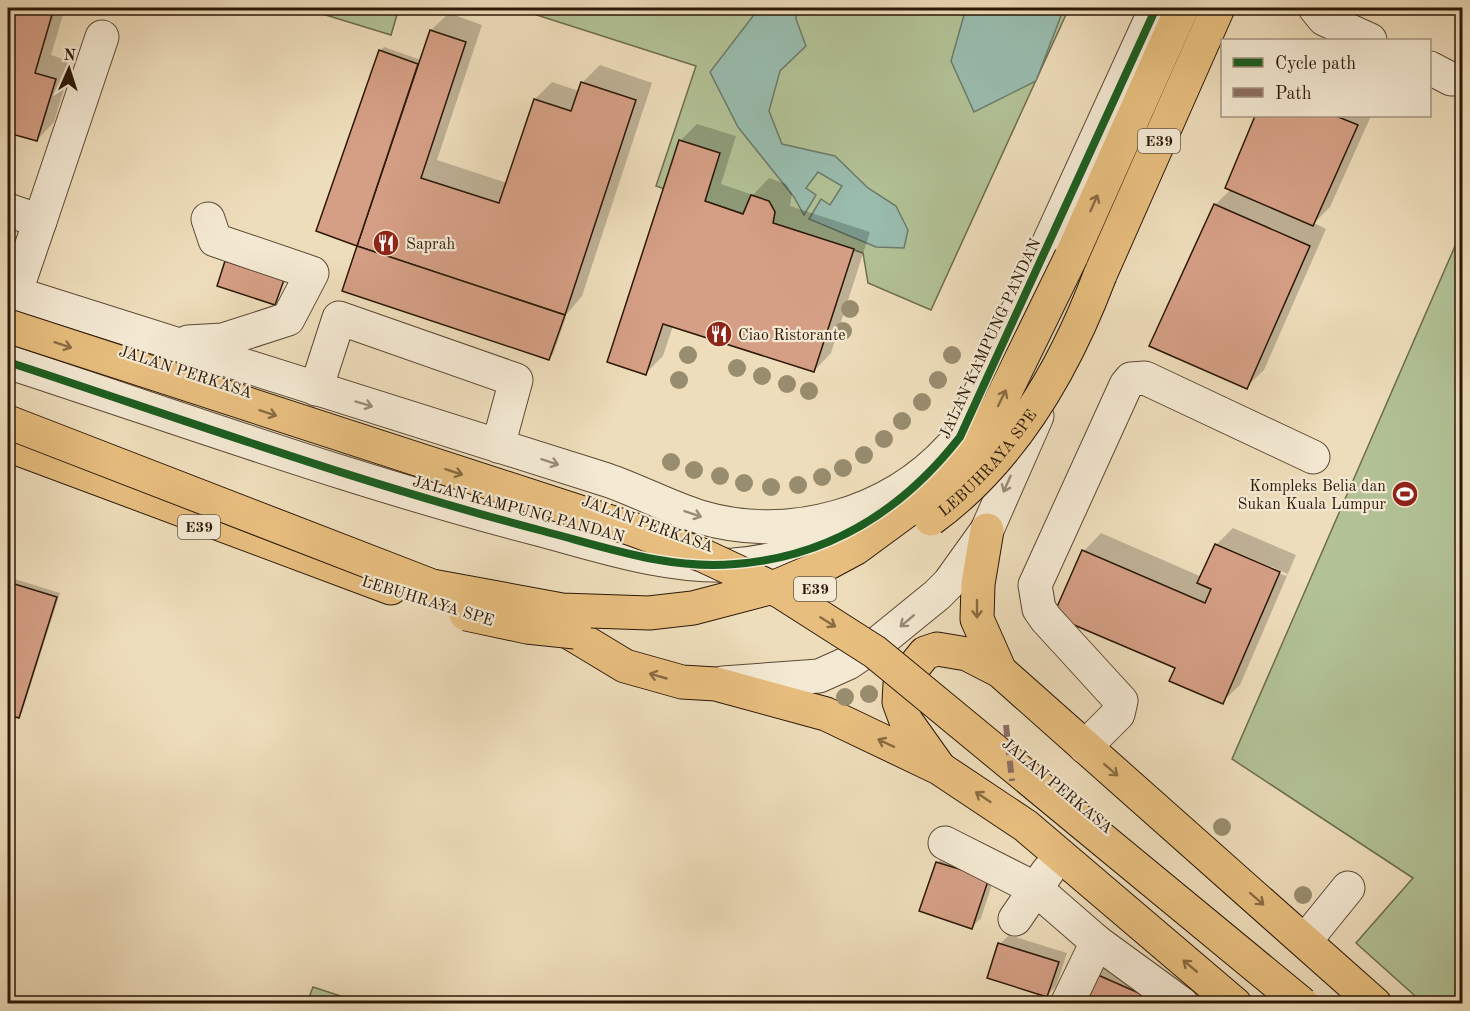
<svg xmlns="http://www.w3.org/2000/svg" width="1470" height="1011" font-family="'Old Standard TT',serif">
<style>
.green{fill:#b2c296;stroke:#6e6d4e;stroke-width:1.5}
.water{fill:#99bcae;stroke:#6d7a6b;stroke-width:1.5}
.shadow{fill:#0003;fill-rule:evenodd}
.building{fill:#d59f85;stroke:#2b1806;stroke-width:1.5}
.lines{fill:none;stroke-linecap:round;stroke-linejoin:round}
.minor-casing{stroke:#5c4933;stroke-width:35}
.major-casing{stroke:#2b1806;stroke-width:35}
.highway-casing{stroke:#2b1806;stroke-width:35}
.minor{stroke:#f4e9d3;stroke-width:33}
.major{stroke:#e7be7e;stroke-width:33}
.highway{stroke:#e7be7e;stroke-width:33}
.major-bridge-casing{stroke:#2b1806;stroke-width:35;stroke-linecap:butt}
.highway-bridge-casing{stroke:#2b1806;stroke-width:35;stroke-linecap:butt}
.major-bridge{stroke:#e7be7e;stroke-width:33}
.highway-bridge{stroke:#e7be7e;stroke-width:33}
.quiet{stroke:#8d6e63;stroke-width:6;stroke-dasharray:12 6;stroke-linecap:butt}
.cycleway-casing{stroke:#f4e9d3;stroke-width:11}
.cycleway{stroke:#1b5e20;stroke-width:8}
.tree{fill:#998d6f}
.oneway{stroke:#896b42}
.oneway2{stroke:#9a8b77}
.labels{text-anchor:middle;stroke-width:4.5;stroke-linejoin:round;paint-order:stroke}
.shield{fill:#f4e9d3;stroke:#675744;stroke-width:1.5}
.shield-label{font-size:15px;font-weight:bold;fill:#2b1806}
.poi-label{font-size:16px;fill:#2b1806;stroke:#f4e9d3;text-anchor:start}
.street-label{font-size:16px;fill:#2b1806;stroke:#f4e9d3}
</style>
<rect width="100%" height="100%" fill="#edb"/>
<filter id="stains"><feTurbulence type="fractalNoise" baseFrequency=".00333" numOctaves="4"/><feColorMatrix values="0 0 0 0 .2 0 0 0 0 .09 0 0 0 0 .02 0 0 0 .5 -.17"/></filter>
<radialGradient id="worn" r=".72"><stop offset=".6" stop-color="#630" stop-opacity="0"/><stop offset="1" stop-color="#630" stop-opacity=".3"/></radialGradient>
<!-- green -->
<g class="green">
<path d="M303 8H399L391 35Z"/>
<path d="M515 8H1069L931 310 868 283 863 253 773 223 775 212 769 201 751 195 743 214 705 201 719 153 679 141 665 189 656 186 696 66Z"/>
<path d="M1462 230V1003H1423L1356 943 1413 878 1232 759Z"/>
<path d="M313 987 362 1003H307Z"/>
</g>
<!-- water -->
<g class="water">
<path d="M764 8H797L796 19 806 46 780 71 769 111 782 144 835 156 868 188 896 206 908 230 904 248 876 247 809 219 821 199 830 205 842 186 818 172 806 188 816 195 804 215 794 197 738 127 710 72 753 16Z"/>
<path d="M966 8H1064L1036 81 974 112 951 61Z"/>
</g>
<!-- shadow -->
<g class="shadow">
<path d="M8 8H65L51 55 72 62 54 122 37 140 8 131Z"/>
<path d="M449 13 482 25 437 160 507 183 535 99 552 82 579 91 582 83 600 65 652 83 582 296 567 314 359 245 361 240 357 244 380 51 384 47 421 60 431 30Z"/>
<path d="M1257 116H1371L1330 207 1314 223 1326 229 1264 370 1246 387 1215 205 1231 189 1227 187Z"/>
<path d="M697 124 736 136 721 184 753 195 769 178 786 184 792 194 790 206 870 232 831 353 814 371 673 326 663 356 646 373 680 141Z"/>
<path d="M359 248 566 317 553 354 549 358Z"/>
<path d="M1233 528 1296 555 1240 685 1222 702 1177 667 1055 615 1084 551 1101 533 1202 577 1216 545ZM1222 546 1288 574 1286 576 1222 549Z"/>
<path d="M8 577 60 593 22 712 18 717 8 713Z"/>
<path d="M946 854 997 869 981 918 972 927 937 863Z"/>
<path d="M1009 935 1067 953 1056 986 1047 995 1000 944Z"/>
<path d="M1106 959 1206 1003 1205 1004H1078Z"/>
</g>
<!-- building -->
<g class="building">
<path d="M8 8H54L35 73 56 79 37 141 8 133Z"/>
<path d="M121 8H140L138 12Z"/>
<path d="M430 30 466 42 421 178 499 203 534 99 571 111 581 82 636 100 565 315 357 246Z"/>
<path d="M379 50 418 64 357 246 316 231Z"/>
<path d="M1255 116H1336L1358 125 1313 226 1225 188Z"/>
<path d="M679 140 720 153 705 201 743 214 751 195 769 201 775 212 773 223 854 249 814 372 663 324 646 375 607 362Z"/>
<path d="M1214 204 1310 246 1247 389 1149 346Z"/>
<path d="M357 246 565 315 549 360 342 291Z"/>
<path d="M225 261 284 280 275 305 217 286Z"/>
<path d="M1215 544 1280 572 1223 704 1169 681 1175 668 1053 616 1082 550 1205 603 1211 589 1197 583Z"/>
<path d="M8 582 57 597 19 718 8 715Z"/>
<path d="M936 862 989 878 972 929 919 911Z"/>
<path d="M998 943 1059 962 1047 997 987 978Z"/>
<path d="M1091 972 1164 1004H1077Z"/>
</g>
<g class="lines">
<defs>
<g id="minor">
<path d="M1315 8 1324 19 1370 40"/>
<path d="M1430 68 1451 79H1462"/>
<path d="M8 210 40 221 15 294"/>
<path d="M40 221 102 37"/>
<path d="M8 291 607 480C639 491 668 507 700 517 789 543 889 515 951 447"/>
<path d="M188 342 223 340 288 319 312 273 215 240 208 219"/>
<path d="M8 362C183 419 359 483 538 529 602 546 666 568 733 565 790 561 841 539 888 509"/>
<path d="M316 389 339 318 516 380 498 446"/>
<path d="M938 465 960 437 1156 8"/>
<path d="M723 683 819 676 848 663 878 643 937 595 949 583 987 530 1037 416"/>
<path d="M1085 747 1118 714 1121 701 1046 619 1039 609 1035 585 1126 385 1131 379 1145 378 1313 457"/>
<path d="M945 843 1036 889 1097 942"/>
<path d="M1015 919 1048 871"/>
<path d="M1305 941 1348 888"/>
<path d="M1067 1004 1097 942 1182 1004"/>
</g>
<g id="major">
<path d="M987 530 978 584 977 619 1000 671 1375 1004"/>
<path d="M547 623 567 631 625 666 682 682 716 684 826 714 939 768 1026 826 1235 1004"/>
<path d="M938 766 906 721 899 702 900 684 925 653 937 649 967 654 1000 671"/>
</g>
<g id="highway">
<path d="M1071 257 1182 8"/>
<path d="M1100 275 1218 8"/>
<path d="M8 445 391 588"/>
</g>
</defs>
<!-- minor casing -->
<use href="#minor" class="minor-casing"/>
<!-- major casing -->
<use href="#major" class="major-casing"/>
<!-- highway casing -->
<use href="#highway" class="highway-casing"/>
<!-- minor -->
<use href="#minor" class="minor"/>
<!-- major -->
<use href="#major" class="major"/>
<!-- highway -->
<use href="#highway" class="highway"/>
<defs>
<path id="major-bridge" d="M8 326 632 529 702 555 781 592 875 652 1302 1004"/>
<g id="highway-bridge">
<path d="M8 422 432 586 562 610 649 613 693 608 777 586 817 569 856 548 920 501 970 449 992 419 1071 257"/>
<path id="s1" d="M931 519C1012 460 1065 368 1100 275"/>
<path d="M466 614 527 627 575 632"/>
</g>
</defs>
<!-- major-bridge casing -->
<use href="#major-bridge" class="major-bridge-casing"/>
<!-- highway-bridge casing -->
<use href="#highway-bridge" class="highway-bridge-casing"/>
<!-- major-bridge -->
<use href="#major-bridge" class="major-bridge"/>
<!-- highway-bridge -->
<use href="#highway-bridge" class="highway-bridge"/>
<!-- quiet -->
<path class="quiet" d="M1006 725 1012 781"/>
<defs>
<path id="cycleway" d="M8 362C185 420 362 484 543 531 605 547 669 570 735 564 830 557 903 510 960 437L1156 8"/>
</defs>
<!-- cycleway casing -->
<use href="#cycleway" class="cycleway-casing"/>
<!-- cycleway -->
<use href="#cycleway" class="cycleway"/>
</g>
<!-- trees -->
<g class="tree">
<circle cx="850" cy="309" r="9"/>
<circle cx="843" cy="331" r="9"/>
<circle cx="688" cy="355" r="9"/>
<circle cx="952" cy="355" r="9"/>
<circle cx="737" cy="368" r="9"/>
<circle cx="762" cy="376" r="9"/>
<circle cx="679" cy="380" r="9"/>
<circle cx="938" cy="380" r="9"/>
<circle cx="787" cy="384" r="9"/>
<circle cx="809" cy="391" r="9"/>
<circle cx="922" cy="402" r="9"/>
<circle cx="902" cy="421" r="9"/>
<circle cx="884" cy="439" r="9"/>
<circle cx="864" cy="455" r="9"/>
<circle cx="671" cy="462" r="9"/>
<circle cx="843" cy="468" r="9"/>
<circle cx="694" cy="470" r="9"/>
<circle cx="720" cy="476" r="9"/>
<circle cx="822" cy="477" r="9"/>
<circle cx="744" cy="483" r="9"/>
<circle cx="798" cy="485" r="9"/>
<circle cx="771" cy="487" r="9"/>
<circle cx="869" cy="694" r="9"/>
<circle cx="845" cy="697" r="9"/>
<circle cx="1222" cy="827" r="9"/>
<circle cx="1303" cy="895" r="9"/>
</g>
<!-- one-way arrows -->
<defs><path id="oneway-shaft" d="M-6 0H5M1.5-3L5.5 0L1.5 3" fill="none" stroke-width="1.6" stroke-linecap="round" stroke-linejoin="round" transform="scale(1.5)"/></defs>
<g class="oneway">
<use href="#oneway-shaft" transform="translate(1094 203) rotate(-66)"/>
<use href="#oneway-shaft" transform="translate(63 345) rotate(18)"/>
<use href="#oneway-shaft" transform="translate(1002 398) rotate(-64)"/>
<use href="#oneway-shaft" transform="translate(268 413) rotate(18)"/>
<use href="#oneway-shaft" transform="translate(454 472) rotate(18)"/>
<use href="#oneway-shaft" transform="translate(977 609) rotate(90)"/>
<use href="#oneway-shaft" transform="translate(828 622) rotate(32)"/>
<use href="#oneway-shaft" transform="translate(658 676) rotate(-164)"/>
<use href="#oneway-shaft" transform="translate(886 743) rotate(-155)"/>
<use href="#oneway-shaft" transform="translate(1111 770) rotate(41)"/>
<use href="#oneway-shaft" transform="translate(983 797) rotate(-146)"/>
<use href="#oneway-shaft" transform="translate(1257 899) rotate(41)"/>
<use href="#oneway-shaft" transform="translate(1190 966) rotate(-140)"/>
</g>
<g class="oneway2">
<use href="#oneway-shaft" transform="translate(364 404) rotate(17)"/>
<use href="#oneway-shaft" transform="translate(550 462) rotate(18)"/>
<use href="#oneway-shaft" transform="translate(1007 484) rotate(114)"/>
<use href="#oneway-shaft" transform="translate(693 514) rotate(19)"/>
<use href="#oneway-shaft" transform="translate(907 621) rotate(140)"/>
</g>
<!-- icons -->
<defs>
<symbol id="restaurant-disc" viewBox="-11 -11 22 22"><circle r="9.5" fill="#8f2418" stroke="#f4e9d3"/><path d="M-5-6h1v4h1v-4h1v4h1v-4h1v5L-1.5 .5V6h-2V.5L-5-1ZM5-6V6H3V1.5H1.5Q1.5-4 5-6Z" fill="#fff"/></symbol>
<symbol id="stadium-disc" viewBox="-11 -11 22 22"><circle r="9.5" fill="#8f2418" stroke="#f4e9d3"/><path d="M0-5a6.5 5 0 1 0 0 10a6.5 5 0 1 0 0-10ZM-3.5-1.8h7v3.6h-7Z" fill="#fff"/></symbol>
</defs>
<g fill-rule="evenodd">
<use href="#restaurant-disc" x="371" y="228" width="30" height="30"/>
<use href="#restaurant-disc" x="704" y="319" width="30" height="30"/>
<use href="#stadium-disc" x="1390" y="479" width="30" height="30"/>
</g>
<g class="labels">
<!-- shield labels -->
<g class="shield">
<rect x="1138" y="129" width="42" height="24" rx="4.5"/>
<rect x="178" y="515" width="42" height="24" rx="4.5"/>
<rect x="794" y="577" width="42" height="24" rx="4.5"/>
</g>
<g class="shield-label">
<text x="1159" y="146">E39</text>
<text x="199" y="532">E39</text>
<text x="815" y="594">E39</text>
</g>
<!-- poi labels -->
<g class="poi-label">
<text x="406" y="249">Saprah</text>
<text x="738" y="340">Ciao Ristorante</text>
<text x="1386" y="491" text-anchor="end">Kompleks Belia dan<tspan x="1386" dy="18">Sukan Kuala Lumpur</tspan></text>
</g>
<!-- street labels -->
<g class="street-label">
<text transform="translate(989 338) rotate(-65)" y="6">JALAN KAMPUNG PANDAN</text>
<text transform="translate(186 371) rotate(18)" y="6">JALAN PERKASA</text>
<text dy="6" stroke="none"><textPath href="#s1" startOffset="80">LEBUHRAYA SPE</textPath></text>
<text transform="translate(519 508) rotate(15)" y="6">JALAN KAMPUNG PANDAN</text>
<text transform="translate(648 523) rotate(20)" y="6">JALAN PERKASA</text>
<text transform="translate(428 600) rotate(17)" y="6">LEBUHRAYA SPE</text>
<text transform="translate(1058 785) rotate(40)" y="6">JALAN PERKASA</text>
</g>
</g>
<!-- margin -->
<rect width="1470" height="1011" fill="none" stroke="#edb" stroke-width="30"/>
<rect x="9" y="9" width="1452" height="993" fill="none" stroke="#2b1806" stroke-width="3"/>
<rect x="15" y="15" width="1440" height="981" fill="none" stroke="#2b1806" stroke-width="1.5"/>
<!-- legend -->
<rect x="1221" y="39" width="210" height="78" fill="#f4e9d3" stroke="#a49581" stroke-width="1.5"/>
<rect x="1233" y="58" width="30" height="9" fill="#1b5e20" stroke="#a49581" stroke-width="1.5"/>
<text x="1275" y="69" font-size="18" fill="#2b1806">Cycle path</text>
<rect x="1233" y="88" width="30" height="9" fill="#8d6e63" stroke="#a49581" stroke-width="1.5"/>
<text x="1275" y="99" font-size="18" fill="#2b1806">Path</text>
<!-- north arrow -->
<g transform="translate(69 69) rotate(3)" stroke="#f4e9d3" stroke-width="4.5" paint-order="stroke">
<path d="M0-4.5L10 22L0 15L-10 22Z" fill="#2b1806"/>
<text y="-9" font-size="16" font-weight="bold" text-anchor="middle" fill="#2b1806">N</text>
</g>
<rect width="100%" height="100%" filter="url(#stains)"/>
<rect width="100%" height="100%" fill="url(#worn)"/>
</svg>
